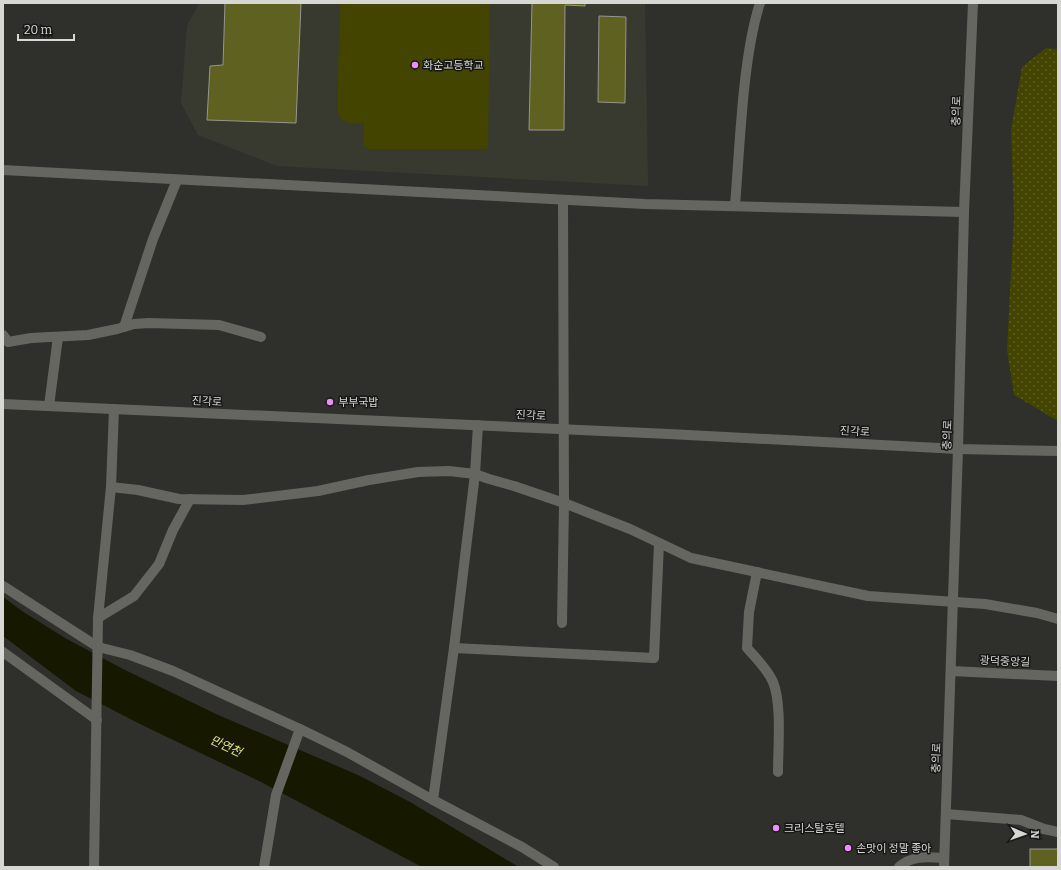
<svg xmlns="http://www.w3.org/2000/svg" width="1061" height="870" font-family="Bitter,'Noto Sans KR',serif">
<style>
.built{fill:#393a2f}
.park{fill:url(#park-dots)}
.garden{fill:#424400}
.water{fill:#171800}
.building{fill:#5e611f;stroke:#969690}
.lines{fill:none;stroke-linecap:round;stroke-linejoin:round}
.minor{stroke:#656660;stroke-width:10}
.poi-dot{fill:#eb8dfc;stroke:#171715;stroke-width:1.5}
.labels{text-anchor:middle;stroke-width:3;stroke-linejoin:round;paint-order:stroke}
.poi-label{font-size:11px;fill:#d7d7d4;stroke:#171715;text-anchor:start}
.street-label{font-size:11px;fill:#d7d7d4;stroke:#171715}
.water-label{font-size:12px;font-style:italic;fill:#e3e976;stroke:#171715}
</style>
<defs>
<pattern id="park-dots" width="8" height="8" patternUnits="userSpaceOnUse"><rect width="8" height="8" fill="#424400"/><path d="M2 2h.1M6 6h.1" fill="none" stroke="#5d5e24" stroke-width="1.8" stroke-linecap="round"/></pattern>
</defs>
<rect width="100%" height="100%" fill="#2f302b"/>
<!-- built -->
<path class="built" d="M199 3H645L648 186 277 166 198 135 181 103 187 26Z"/>
<!-- park -->
<path class="park" d="M1046 48 1058 49V421L1014 395 1007 350 1014 216 1011 130 1022 67Z"/>
<!-- garden -->
<path class="garden" d="M340 3H490L488 149H369L363 145 364 123C351 124 346 125 337 114Z"/>
<!-- water -->
<path class="water" d="M3 597 22 611 65 638 123 669 216 714 358 775 410 802 519 867H422L261 782 142 725 76 691 3 636Z"/>
<!-- building -->
<g class="building">
<path d="M225 3H301L296 123 207 120 210 66 223 65Z"/>
<path d="M532 3H585V6L565 5 564 130H529Z"/>
<path d="M599 16 626 17 625 103 598 102Z"/>
<rect x="1030" y="849" width="28" height="18"/>
</g>
<g class="lines">
<!-- minor -->
<g class="minor">
<path d="M3 170 645 204 964 212"/>
<path d="M563 200 564 503 630 529 691 558 868 596 985 604 1037 613 1058 619"/>
<path d="M735 206C738 167 740 129 744 90 747 61 751 31 760 3"/>
<path d="M124 327 153 239 177 180"/>
<path d="M3 335 8 342 31 338 88 335 117 329 134 324 149 323 219 325 261 337"/>
<path d="M3 404 669 434 958 449 1058 451"/>
<path d="M49 406 58 337"/>
<path d="M111 487 138 490 179 499 243 500 318 491 369 480 418 472 449 471 475 474 489 479 514 486 564 503 562 623"/>
<path d="M757 572 749 612 747 648C756 658 768 670 773 682 782 704 778 747 778 772"/>
<path d="M3 586 98 647 130 655 173 671 300 729 347 752 433 800 522 847 554 867"/>
<path d="M98 618 134 596 159 564 173 530 190 499"/>
<path d="M454 648 654 658 659 543"/>
<path d="M3 652 97 720"/>
<path d="M951 671 1058 676"/>
<path d="M433 800 454 648 475 474 478 425"/>
<path d="M946 814 1021 820 1044 829 1058 832"/>
<path d="M94 867 98 618 111 487 114 409"/>
<path d="M264 867 276 795 300 729"/>
<path d="M899 867C912 855 928 857 944 858"/>
<path d="M944 867 958 449 964 212 973 3"/>
</g>
</g>
<!-- markers -->
<g class="poi-dot">
<circle cx="415" cy="65" r="4"/>
<circle cx="330" cy="402" r="4"/>
<circle cx="776" cy="828" r="4"/>
<circle cx="848" cy="848" r="4"/>
</g>
<g class="labels">
<!-- poi labels -->
<g class="poi-label">
<text x="423" y="69">화순고등학교</text>
<text x="338" y="406">부부국밥</text>
<text x="784" y="832">크리스탈호텔</text>
<text x="856" y="852">손맛이 정말 좋아</text>
</g>
<!-- street labels -->
<g class="street-label">
<text transform="translate(956 111) rotate(-88)" y="4">충의로</text>
<text transform="translate(207 401) rotate(3)" y="4">진각로</text>
<text transform="translate(531 415) rotate(3)" y="4">진각로</text>
<text transform="translate(855 431) rotate(3)" y="4">진각로</text>
<text transform="translate(947 435) rotate(-88)" y="4">충의로</text>
<text transform="translate(1005 661) rotate(2)" y="4">광덕중앙길</text>
<text transform="translate(936 758) rotate(-88)" y="4">충의로</text>
</g>
<!-- water labels -->
<g class="water-label">
<text transform="translate(226 746) rotate(25)" y="4">만연천</text>
</g>
</g>
<!-- border -->
<rect width="1061" height="870" fill="none" stroke="#d7d7d4" stroke-width="8"/>
<!-- north arrow -->
<g transform="translate(1025 834) rotate(92)" stroke="#171715" stroke-width="3" paint-order="stroke">
<path d="M0-3L7 15L0 10L-7 15Z" fill="#d7d7d4"/>
<text y="-6" font-size="11" font-weight="bold" text-anchor="middle" fill="#d7d7d4">N</text>
</g>
<!-- scale -->
<path d="M18 34v6h56v-6" fill="none" stroke="#d7d7d4" stroke-width="2"/>
<text x="24" y="34" font-size="12" fill="#d7d7d4" stroke="#171715" stroke-width="3" paint-order="stroke">20 m</text>
</svg>
